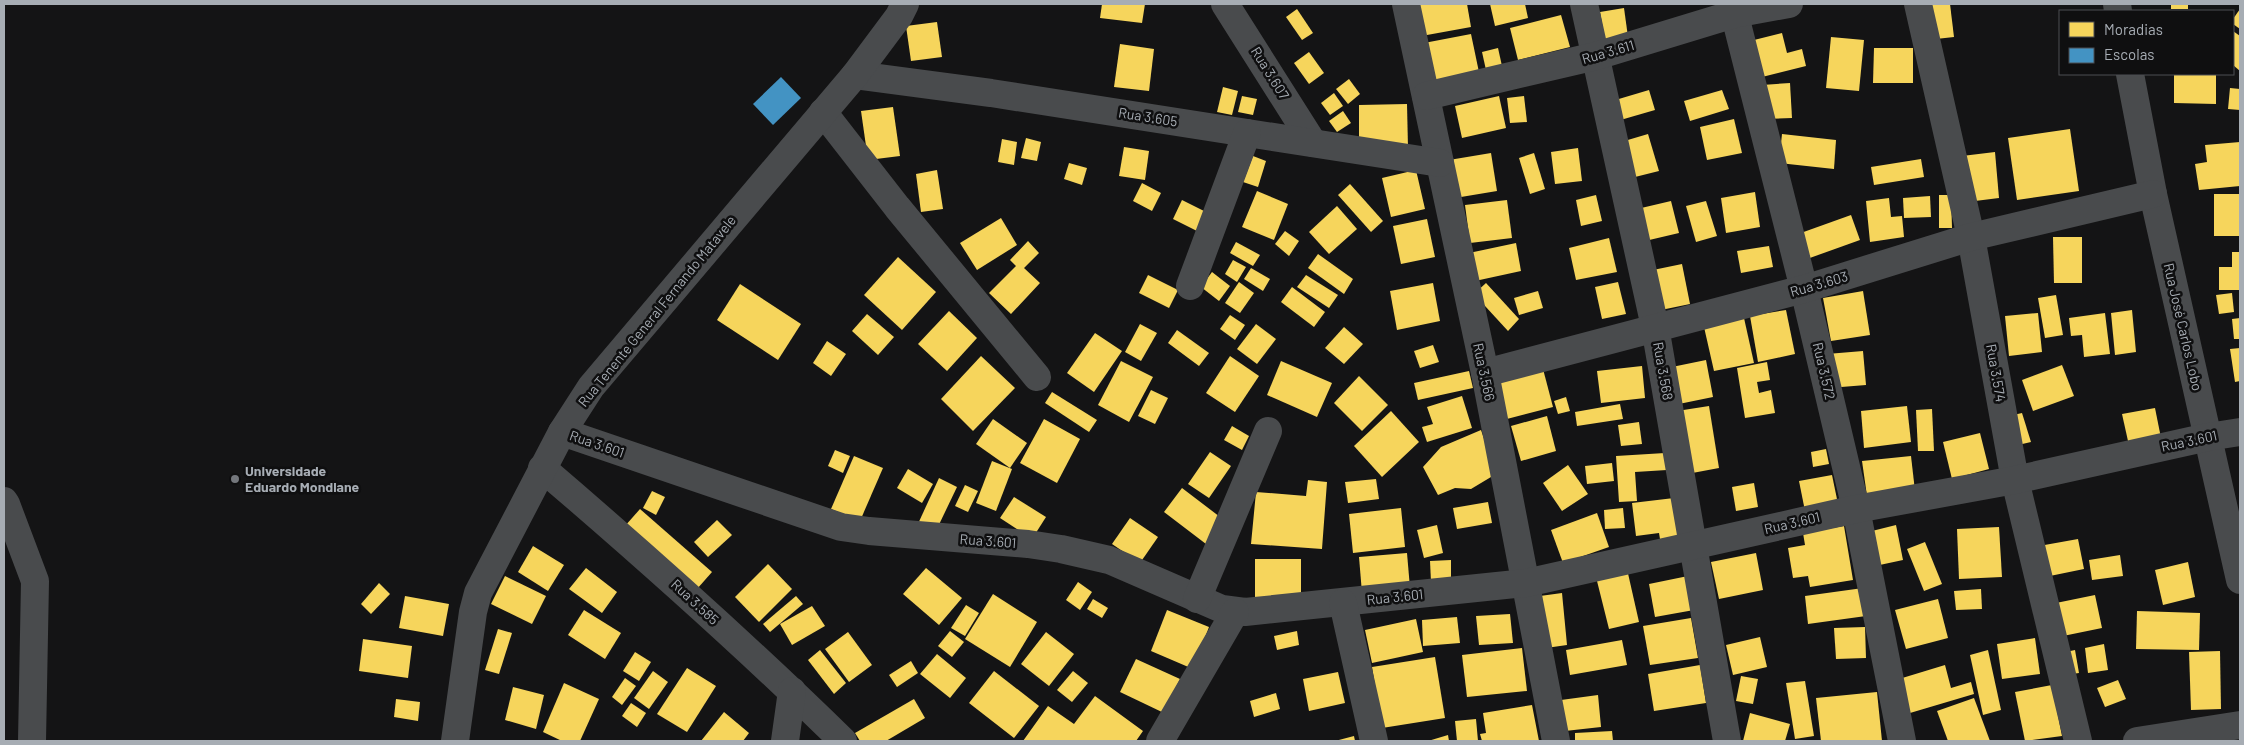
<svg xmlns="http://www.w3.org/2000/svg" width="2244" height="745" font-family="Barlow,sans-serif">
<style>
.homes{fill:#f6d55c}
.schools{fill:#4393c3}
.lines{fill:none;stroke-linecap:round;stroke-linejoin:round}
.minor{stroke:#494b4d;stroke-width:28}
.poi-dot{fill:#74777c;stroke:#0f0f10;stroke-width:2}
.labels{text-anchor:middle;stroke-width:5;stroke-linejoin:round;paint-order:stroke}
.street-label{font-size:14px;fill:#a7adb4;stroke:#0f0f10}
.poi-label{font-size:14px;font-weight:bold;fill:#a7adb4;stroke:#0f0f10;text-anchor:start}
</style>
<rect width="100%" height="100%" fill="#141415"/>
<!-- homes -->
<g class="homes">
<path d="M1102 4H1145L1142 23 1100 18Z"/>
<path d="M1410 4H1467L1471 27 1416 37Z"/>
<path d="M1490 4H1525L1528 18 1495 26Z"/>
<path d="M1922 4H1950L1954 37 1927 40Z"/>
<rect x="2171" y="4" width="17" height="5"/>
<path d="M1624 8 1628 37 1605 40 1600 12Z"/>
<path d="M1297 9 1313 33 1302 40 1286 17Z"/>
<path d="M2240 9V29L2233 24V19Z"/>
<path d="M1561 15 1570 47 1518 60 1510 28Z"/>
<path d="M937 22 942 57 911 61 906 26Z"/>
<path d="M2233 31 2240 36V71L2233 65Z"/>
<path d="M1782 33 1787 53 1802 49 1806 66 1754 79V40Z"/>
<path d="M1471 34 1480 77 1432 86 1424 43Z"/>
<path d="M1831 37 1864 40 1859 91 1826 88Z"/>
<path d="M1120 44 1154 49 1149 91 1114 87Z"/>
<path d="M1498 48 1504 75 1488 79 1482 52Z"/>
<path d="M1874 48H1913V83H1873Z"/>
<path d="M1309 52 1324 73 1309 84 1294 63Z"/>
<path d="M2174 74H2216V104L2174 103Z"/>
<path d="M1349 79 1360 94 1348 104 1336 89Z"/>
<path d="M1790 83 1792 118 1764 119 1762 85Z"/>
<path d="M1223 87 1238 91 1232 115 1217 112Z"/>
<path d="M2230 88 2240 89V110L2228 109Z"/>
<path d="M1649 90 1655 110 1617 121 1612 101Z"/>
<path d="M1722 90 1729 109 1690 121 1684 101Z"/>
<path d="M1334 93 1343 106 1330 115 1321 103Z"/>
<path d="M1242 96 1257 99 1253 115 1238 112Z"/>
<path d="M1499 96 1506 128 1462 138 1455 106Z"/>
<path d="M1524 96 1527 122 1510 123 1507 98Z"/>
<path d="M1407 104 1408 148 1359 149V105Z"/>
<path d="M893 107 900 156 868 160 861 111Z"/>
<path d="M1343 111 1351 123 1337 132 1329 121Z"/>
<path d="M1734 119 1742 153 1707 160 1700 127Z"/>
<path d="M2070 129 2079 191 2017 200 2008 138Z"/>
<path d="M1648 134 1659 171 1631 178 1621 142Z"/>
<path d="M1782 134 1836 140 1834 169 1779 163Z"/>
<path d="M1026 138 1041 142 1037 161 1021 158Z"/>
<path d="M1002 139 1017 142 1014 165 998 162Z"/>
<path d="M2240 142V186L2199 190 2195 164 2207 162 2205 145Z"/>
<path d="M1124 147 1149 151 1145 180 1119 176Z"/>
<path d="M1578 148 1582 181 1555 184 1551 152Z"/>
<path d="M1995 152 1999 198 1967 202 1962 156Z"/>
<path d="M1491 153 1497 191 1455 198 1449 160Z"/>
<path d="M1534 153 1545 189 1530 194 1519 158Z"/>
<path d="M1253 156 1266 161 1258 187 1243 182Z"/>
<path d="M1921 159 1924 177 1874 185 1871 167Z"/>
<path d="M1069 163 1087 168 1082 185 1064 179Z"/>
<path d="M937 170 943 209 921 212 916 174Z"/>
<path d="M1416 170 1425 209 1391 217 1382 178Z"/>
<path d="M1142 183 1161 193 1152 211 1133 201Z"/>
<path d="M1350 184 1383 221 1371 232 1338 195Z"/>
<path d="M1257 191 1288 204 1274 240 1242 227Z"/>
<path d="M1755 192 1760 227 1726 233 1721 198Z"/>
<rect x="2214" y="194" width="26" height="42"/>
<path d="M1596 195 1602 221 1581 226 1576 200Z"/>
<path d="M1939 195H1951L1952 228H1939Z"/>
<path d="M1930 196 1931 217 1904 218 1903 198Z"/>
<path d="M1889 198 1891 217 1902 216 1904 237 1870 242 1866 201Z"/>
<path d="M1182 200 1214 216 1205 235 1173 219Z"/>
<path d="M1507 200 1512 238 1470 243 1465 205Z"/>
<path d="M1671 201 1679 233 1645 241 1637 209Z"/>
<path d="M1706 201 1717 236 1696 242 1686 206Z"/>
<path d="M1337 206 1357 229 1329 254 1309 232Z"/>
<path d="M1851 215 1860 240 1807 259 1798 234Z"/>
<path d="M1001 218 1017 245 977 270 960 243Z"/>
<path d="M1427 219 1435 257 1401 264 1393 226Z"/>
<path d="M1285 231 1299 241 1289 256 1275 244Z"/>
<path d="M2053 237H2082V283H2054Z"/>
<path d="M1609 238 1617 272 1576 280 1569 248Z"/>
<path d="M1028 241 1039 253 1024 268 1040 283 1011 314 989 293 1016 266 1010 260Z"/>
<path d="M1236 242 1260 255 1253 266 1230 253Z"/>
<path d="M1516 243 1521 271 1475 281 1469 253Z"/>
<path d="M1769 246 1773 267 1741 273 1737 251Z"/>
<path d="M2232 252H2240V290H2219V267H2232Z"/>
<path d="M1318 254 1353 279 1344 294 1308 268Z"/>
<path d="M898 257 936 292 902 330 864 295Z"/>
<path d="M1233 260 1246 267 1237 282 1225 274Z"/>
<path d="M1682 264 1690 304 1661 310 1653 270Z"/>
<path d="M1251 268 1270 279 1263 291 1244 279Z"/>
<path d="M1212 272 1230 286 1219 301 1201 287Z"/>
<path d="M1148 275 1178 290 1169 308 1139 293Z"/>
<path d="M1306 275 1338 295 1329 308 1297 287Z"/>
<path d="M1239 282 1254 293 1240 313 1225 303Z"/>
<path d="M1618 282 1626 314 1602 319 1595 287Z"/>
<path d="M1433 283 1440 321 1397 330 1390 291Z"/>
<path d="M1486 283 1519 319 1508 331 1474 294Z"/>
<path d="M740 284 801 324 778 360 717 320Z"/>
<path d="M1292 287 1325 312 1314 327 1281 302Z"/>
<path d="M1538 291 1543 308 1519 315 1514 298Z"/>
<path d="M1863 291 1870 335 1831 341 1823 298Z"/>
<path d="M2232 293 2234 312 2219 314 2216 295Z"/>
<path d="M2056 295 2063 335 2045 338 2038 298Z"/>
<path d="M1786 310 1795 354 1758 362 1750 316Z"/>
<path d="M2132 310 2136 352 2115 355 2111 313Z"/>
<path d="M949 311 977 338 947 371 918 344Z"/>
<path d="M2038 313 2042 352 2009 356 2005 316Z"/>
<path d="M2105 313 2110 354 2084 357 2082 335 2071 336 2069 318Z"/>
<path d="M867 314 894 337 878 355 852 331Z"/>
<path d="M1230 315 1245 325 1235 340 1220 329Z"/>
<path d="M1744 318 1754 363 1714 371 1704 327Z"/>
<path d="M2240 318V339H2234L2232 319Z"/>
<path d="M1140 324 1157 333 1141 361 1125 352Z"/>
<path d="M1256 324 1276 339 1257 364 1237 349Z"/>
<path d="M1344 327 1363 344 1344 364 1325 348Z"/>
<path d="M1177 330 1209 353 1199 366 1168 343Z"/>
<path d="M1095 333 1122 351 1094 392 1067 373Z"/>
<path d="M827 341 846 354 831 376 813 363Z"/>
<path d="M1433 345 1439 362 1420 368 1414 351Z"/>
<path d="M2240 348V381L2235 382 2230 349Z"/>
<path d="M1863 351 1866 385 1829 388 1827 354Z"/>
<path d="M981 356 1015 388 973 431 941 399Z"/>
<path d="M1230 356 1259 376 1235 412 1206 393Z"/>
<path d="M1706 360 1713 397 1674 405 1667 368Z"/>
<path d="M1121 361 1153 377 1129 422 1098 405Z"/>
<path d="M1281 361 1332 383 1317 417 1267 395Z"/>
<path d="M1767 362 1770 380 1757 382 1759 393 1771 390 1775 413 1745 418 1737 368Z"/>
<path d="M2062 365 2074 396 2033 411 2022 380Z"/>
<path d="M1642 366 1645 398 1601 403 1597 371Z"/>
<path d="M1543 369 1553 407 1503 420 1493 382Z"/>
<path d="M1469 371 1473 388 1418 400 1414 383Z"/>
<path d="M1359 376 1388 405 1362 431 1334 403Z"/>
<path d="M1151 390 1168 398 1155 424 1138 416Z"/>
<path d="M1052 392 1097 420 1089 432 1045 403Z"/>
<path d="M1462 396 1472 428 1427 442 1422 427 1433 424 1427 407Z"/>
<path d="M1566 397 1570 411 1558 414 1554 401Z"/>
<path d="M1620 404 1623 419 1577 426 1575 412Z"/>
<path d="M1709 406 1719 468 1687 474 1677 411Z"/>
<path d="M1907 406 1911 442 1864 448 1861 411Z"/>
<path d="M2155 408 2162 443 2130 450 2122 414Z"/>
<path d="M1932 409 1934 451H1918L1916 410Z"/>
<path d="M1391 411 1419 442 1382 477 1354 446Z"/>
<path d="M2022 413 2031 442 2018 445 2009 416Z"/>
<path d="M1547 416 1556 451 1521 461 1511 426Z"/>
<path d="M993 419 1027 443 1010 468 976 444Z"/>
<path d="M1044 419 1080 439 1057 483 1020 463Z"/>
<path d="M1639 422 1642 444 1621 446 1618 425Z"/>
<path d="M1232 426 1249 436 1242 450 1224 440Z"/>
<path d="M1481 430 1496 474 1471 489 1455 488 1438 495 1423 467 1441 447Z"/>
<path d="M1980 433 1989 469 1952 479 1943 442Z"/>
<path d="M1826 449 1829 464 1813 467 1811 452Z"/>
<path d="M835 450 850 456 843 473 828 466Z"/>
<path d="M1210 452 1231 466 1209 498 1188 484Z"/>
<path d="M1665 453 1667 470 1635 472 1637 501 1619 502 1616 456Z"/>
<path d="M854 456 883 468 860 521 831 509Z"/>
<path d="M1911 456 1915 491 1867 496 1862 461Z"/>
<path d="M992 461 1012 469 996 511 976 503Z"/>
<path d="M1612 463 1614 481 1587 484 1585 466Z"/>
<path d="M1568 465 1588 494 1562 511 1543 483Z"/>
<path d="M908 469 933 484 922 503 897 488Z"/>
<path d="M1832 475 1838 504 1805 511 1799 481Z"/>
<path d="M939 478 957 487 934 535 917 526Z"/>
<path d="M1376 479 1379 499 1348 503 1345 482Z"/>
<path d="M1308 480 1327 482 1322 549 1251 544 1256 492 1306 496Z"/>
<path d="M1754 483 1758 507 1736 511 1732 487Z"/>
<path d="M965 485 978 491 968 512 955 506Z"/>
<path d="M1182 488 1224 520 1206 544 1164 512Z"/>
<path d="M652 491 665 497 656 515 643 508Z"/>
<path d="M1014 497 1046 517 1032 539 1000 518Z"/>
<path d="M1674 498 1680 543 1661 545 1659 533 1636 536 1632 503Z"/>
<path d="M1488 502 1492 523 1457 529 1453 508Z"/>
<path d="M1401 508 1405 547 1353 553 1349 514Z"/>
<path d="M1623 508 1625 528 1605 529 1604 510Z"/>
<path d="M640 509 712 572 697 589 625 526Z"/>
<path d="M1597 513 1609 547 1563 563 1551 530Z"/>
<path d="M1130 518 1158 537 1140 563 1112 544Z"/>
<path d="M717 520 732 535 708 557 694 542Z"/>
<path d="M1437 525 1443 553 1424 558 1417 530Z"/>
<path d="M1896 525 1903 560 1875 566 1868 532Z"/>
<path d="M1844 526 1853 580 1810 587 1808 576 1793 578 1788 548 1805 545 1803 533Z"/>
<path d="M1999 527 2002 577 1959 579 1957 529Z"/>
<path d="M2078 539 2084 569 2045 577 2039 546Z"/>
<path d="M1925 542 1942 584 1924 591 1907 549Z"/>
<path d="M533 546 564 565 548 591 518 572Z"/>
<path d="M1407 553 1410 588 1362 593 1359 557Z"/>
<path d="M1756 553 1763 590 1719 599 1711 562Z"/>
<path d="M2120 555 2123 576 2092 580 2089 560Z"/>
<rect x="1255" y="559" width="46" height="47"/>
<path d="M1451 560V582H1431L1430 561Z"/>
<path d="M2188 562 2195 597 2163 605 2155 570Z"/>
<path d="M768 564 792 589 759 622 735 597Z"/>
<path d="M586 568 617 592 602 613 569 589Z"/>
<path d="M926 568 962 598 939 625 903 594Z"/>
<path d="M1627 569 1639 622 1609 629 1596 577Z"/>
<path d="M505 576 546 596 532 624 491 604Z"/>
<path d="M1688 576 1694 610 1655 617 1649 584Z"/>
<path d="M1078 582 1092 592 1080 610 1066 600Z"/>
<path d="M379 583 390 594 371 614 361 604Z"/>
<path d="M1863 588 1866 616 1808 624 1805 596Z"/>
<path d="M1981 589 1982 609 1956 610 1954 591Z"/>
<path d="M1562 593 1567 645 1546 648 1540 596Z"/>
<path d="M993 594 1037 622 1010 667 965 639Z"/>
<path d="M2095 595 2102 628 2063 636 2056 603Z"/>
<path d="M405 596 449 604 443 636 399 628Z"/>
<path d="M796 596 803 604 770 632 763 624Z"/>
<path d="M1093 599 1108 608 1102 618 1087 609Z"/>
<path d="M1938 599 1948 638 1906 649 1895 610Z"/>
<path d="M966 605 979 613 965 636 951 628Z"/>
<path d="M812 606 825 626 792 645 780 624Z"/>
<path d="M584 610 621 633 605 659 568 635Z"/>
<path d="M1167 610 1209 627 1193 669 1151 651Z"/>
<path d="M2137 611 2200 613 2199 650 2136 649Z"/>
<path d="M1510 614 1513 643 1479 645 1476 616Z"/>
<path d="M1457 617 1460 643 1423 646 1422 620Z"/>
<path d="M1691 618 1698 658 1650 665 1643 626Z"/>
<path d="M1416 619 1423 652 1372 663 1365 630Z"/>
<path d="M1865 627 1866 658 1836 659 1834 628Z"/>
<path d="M498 629 512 633 499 674 485 670Z"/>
<path d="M950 631 964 642 952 657 938 646Z"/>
<path d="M1297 631 1299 645 1277 650 1274 636Z"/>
<path d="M848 632 872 665 849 682 825 649Z"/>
<path d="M1046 632 1074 654 1049 686 1021 664Z"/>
<path d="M1760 637 1767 667 1733 675 1726 645Z"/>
<path d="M2035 638 2040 674 2002 679 1997 644Z"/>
<path d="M363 639 412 646 408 678 359 671Z"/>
<path d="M1622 640 1627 665 1570 675 1566 650Z"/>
<path d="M2104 644 2108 670 2088 673 2085 648Z"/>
<path d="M1522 648 1527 691 1467 697 1462 655Z"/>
<path d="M820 650 846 683 834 694 808 660Z"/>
<path d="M1988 650 2001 710 1983 715 1970 655Z"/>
<path d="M2075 650 2079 673 2065 675 2061 653Z"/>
<path d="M2220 651 2221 709 2191 710 2189 652Z"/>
<path d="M635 652 651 662 639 681 623 671Z"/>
<path d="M937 654 966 678 950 698 920 674Z"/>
<path d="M1435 657 1445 718 1382 728 1372 667Z"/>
<path d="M1136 659 1180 679 1164 713 1120 692Z"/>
<path d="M911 661 918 673 897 687 889 675Z"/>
<path d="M1700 665 1706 703 1654 711 1648 674Z"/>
<path d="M1945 665 1951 688 1971 682 1974 694 1910 713 1899 679Z"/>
<path d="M687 668 716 686 687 732 657 714Z"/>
<path d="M653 671 668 682 649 709 634 698Z"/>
<path d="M994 671 1039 706 1014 738 969 703Z"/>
<path d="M1073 671 1088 683 1072 702 1057 690Z"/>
<path d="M1338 672 1345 703 1309 711 1303 679Z"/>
<path d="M1741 676 1758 679 1753 704 1736 701Z"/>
<path d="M625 678 636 686 622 705 612 697Z"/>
<path d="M2118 680 2126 699 2105 707 2097 688Z"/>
<path d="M1805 681 1814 736 1795 739 1786 683Z"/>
<path d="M564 683 599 699 580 741H562L543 732Z"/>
<path d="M2052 685 2062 736 2025 741 2015 692Z"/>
<path d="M513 687 544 695 536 729 505 720Z"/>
<path d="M1877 692 1882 741H1821L1816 698Z"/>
<path d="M1276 693 1280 709 1254 717 1250 701Z"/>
<path d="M1598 695 1601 727 1565 731 1561 700Z"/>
<path d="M1095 696 1143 731 1136 741H1023L1048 706 1074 724Z"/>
<path d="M1974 698 1990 741H1948L1937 711Z"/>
<path d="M396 699 420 702 418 721 394 717Z"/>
<path d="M914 699 925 718 886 741H860L855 733Z"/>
<path d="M631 703 646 713 637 727 622 716Z"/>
<path d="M1532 705 1539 741H1482L1480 734 1486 733 1483 713Z"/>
<path d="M724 712 749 733 743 741H701Z"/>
<path d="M1750 713 1790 724 1785 741H1743Z"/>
<path d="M1476 719 1478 741H1457L1455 721Z"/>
<path d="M1612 731 1613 741H1575V733Z"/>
<path d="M1448 735 1449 741H1428Z"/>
<path d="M1354 736 1355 741H1335Z"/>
</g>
<!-- schools -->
<path class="schools" d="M781 77 801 98 773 125 753 104Z"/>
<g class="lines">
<!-- minor -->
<g class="minor">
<path d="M1225 4 1313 143"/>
<path d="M1406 4 1485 373 1556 741"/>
<path d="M1584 4 1655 327 1727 741"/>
<path d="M1732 4 1804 289 1856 509 1902 741"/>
<path d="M1918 4 1971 237 2015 480 2078 741"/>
<path d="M2117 4 2118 11"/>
<path d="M2130 74 2153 194 2240 580"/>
<path d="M855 75 991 93 1440 163"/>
<path d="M1426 96 1596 56 1734 14 1789 4"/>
<path d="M823 112 897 207 1037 377"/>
<path d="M1190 286 1247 133"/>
<path d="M1485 373 1804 289 1971 237 2153 194"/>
<path d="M562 432 841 527 869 531 1028 544 1061 549 1109 560 1222 609 1245 612 1526 583 1856 509 2015 480 2208 437 2240 432"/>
<path d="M542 468C645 556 746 646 843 741"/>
<path d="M4 501 6 504 35 581 32 741"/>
<path d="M1197 599 1268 431"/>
<path d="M1343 603 1374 741"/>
<path d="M455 741 473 612 478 593 562 432 591 387 855 75 899 16 905 4"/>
<path d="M785 741 792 691"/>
<path d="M1160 741 1235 612"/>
<path d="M2137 741 2240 725"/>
</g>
</g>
<!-- markers -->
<circle class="poi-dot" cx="235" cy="479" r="5"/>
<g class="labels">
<!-- street labels -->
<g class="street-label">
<text transform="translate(1608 52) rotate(-16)" y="5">Rua 3.611</text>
<text transform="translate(1270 73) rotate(58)" y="5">Rua 3.607</text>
<text transform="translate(1148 117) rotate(9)" y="5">Rua 3.605</text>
<text transform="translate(1819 284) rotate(-16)" y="5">Rua 3.603</text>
<text transform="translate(657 311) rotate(-51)" y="5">Rua Tenente General Fernando Matavele</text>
<text transform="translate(2183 327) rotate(77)" y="5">Rua José Carlos Lobo</text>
<text transform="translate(1663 371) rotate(80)" y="5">Rua 3.568</text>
<text transform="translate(1824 371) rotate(77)" y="5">Rua 3.572</text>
<text transform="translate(1484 372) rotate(78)" y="5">Rua 3.566</text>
<text transform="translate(1996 373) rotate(80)" y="5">Rua 3.574</text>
<text transform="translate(2189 441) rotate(-12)" y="5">Rua 3.601</text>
<text transform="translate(597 444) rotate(19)" y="5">Rua 3.601</text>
<text transform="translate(1792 523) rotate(-13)" y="5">Rua 3.601</text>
<text transform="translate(988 541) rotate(4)" y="5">Rua 3.601</text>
<text transform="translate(1395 597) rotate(-6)" y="5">Rua 3.601</text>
<text transform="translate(695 602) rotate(43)" y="5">Rua 3.585</text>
</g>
<!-- poi labels -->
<g class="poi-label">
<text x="245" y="476">Universidade<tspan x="245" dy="16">Eduardo Mondlane</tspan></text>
</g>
</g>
<!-- border -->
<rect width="2244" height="745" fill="none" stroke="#a7adb4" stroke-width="10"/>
<!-- legend -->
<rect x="2059" y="10" width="175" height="65" fill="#0f0f10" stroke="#4c4e52"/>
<rect x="2069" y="22" width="25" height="15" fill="#f6d55c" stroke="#4c4e52"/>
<text x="2104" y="35" font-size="15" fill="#a7adb4">Moradias</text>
<rect x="2069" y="48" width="25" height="15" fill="#4393c3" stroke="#4c4e52"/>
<text x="2104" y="60" font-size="15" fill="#a7adb4">Escolas</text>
</svg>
